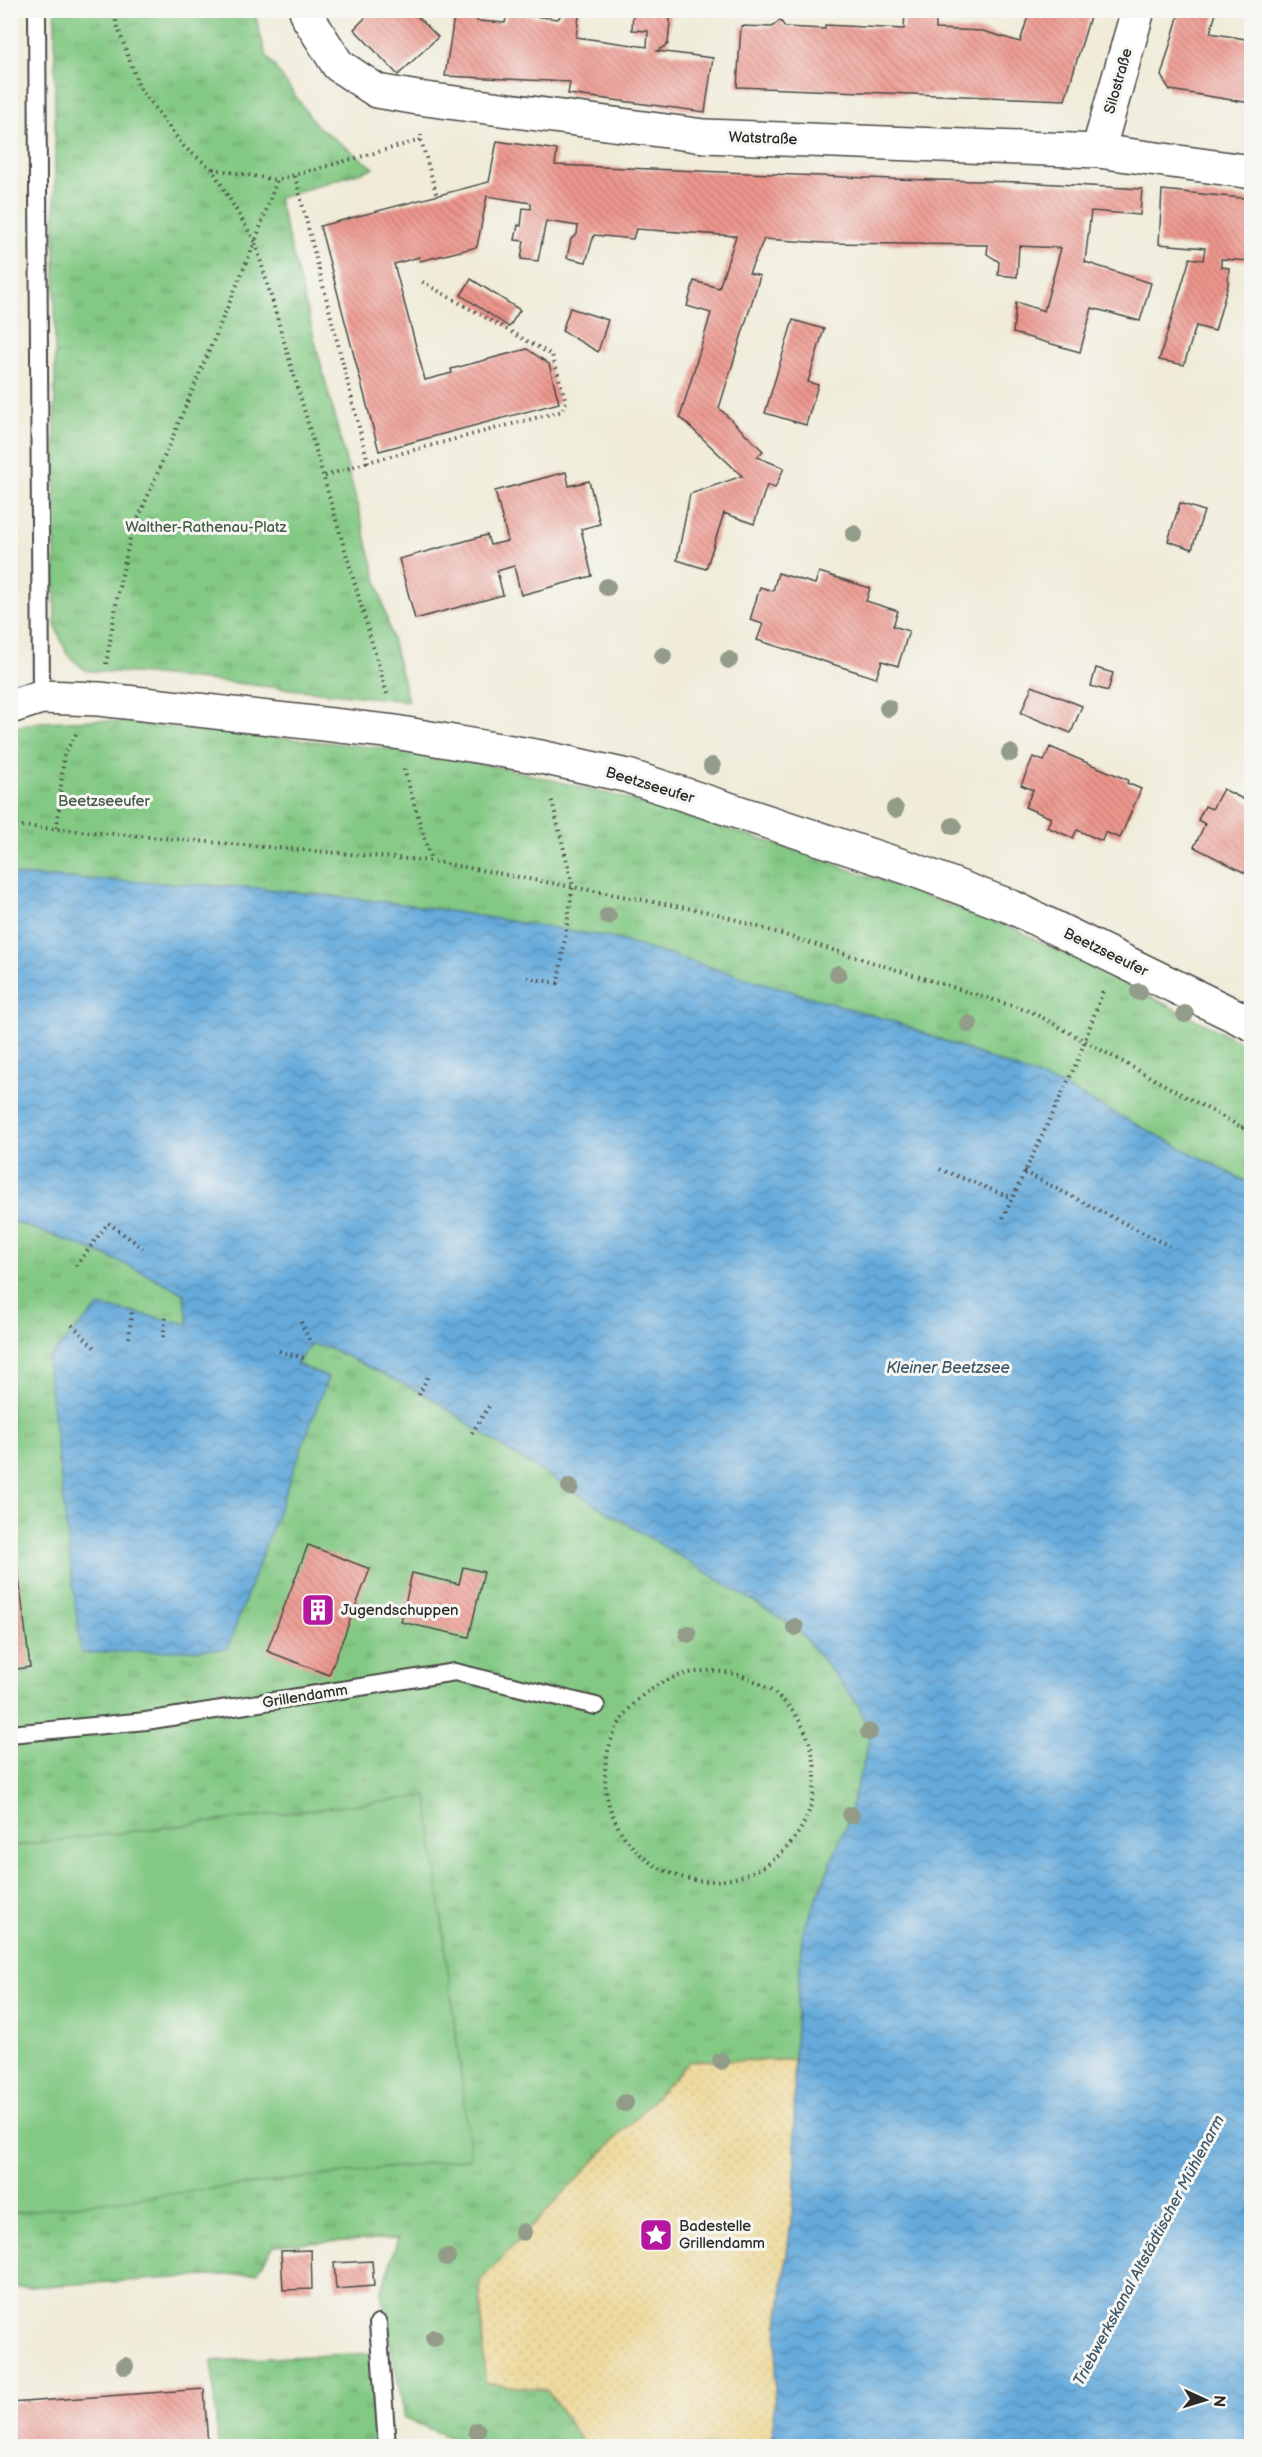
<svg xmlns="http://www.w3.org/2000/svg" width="1262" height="2457" font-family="'Balsamiq Sans',sans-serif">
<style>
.grass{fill:url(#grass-tufts);stroke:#577a58;stroke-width:1.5}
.sand{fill:url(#sand-dots);stroke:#8c8264;stroke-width:1.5}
.pitch{fill:#83c984;stroke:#577a58;stroke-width:1.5}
.water{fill:url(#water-waves);stroke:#486a83;stroke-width:1.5}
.building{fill:url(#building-back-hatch)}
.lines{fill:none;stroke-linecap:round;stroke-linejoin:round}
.service-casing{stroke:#494845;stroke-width:20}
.minor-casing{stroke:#494845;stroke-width:36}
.path{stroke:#494845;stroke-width:4;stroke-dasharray:1.5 4.5;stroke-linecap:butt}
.service{stroke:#fff;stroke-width:16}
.minor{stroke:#fff;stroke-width:33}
.tree{fill:#929c88}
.labels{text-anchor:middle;stroke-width:6;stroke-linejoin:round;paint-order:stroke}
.street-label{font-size:15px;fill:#2b2b2b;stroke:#f6f6f2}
.park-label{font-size:15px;fill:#455a46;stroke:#f6f6f2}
.poi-label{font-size:15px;fill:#2b2b2b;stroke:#f6f6f2;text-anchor:start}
.water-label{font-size:16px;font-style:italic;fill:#3f5769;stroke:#f6f6f2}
</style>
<defs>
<pattern id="grass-tufts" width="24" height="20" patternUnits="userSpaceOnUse" patternTransform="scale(1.5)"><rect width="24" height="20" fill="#83c984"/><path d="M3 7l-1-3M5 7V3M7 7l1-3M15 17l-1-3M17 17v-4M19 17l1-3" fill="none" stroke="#6ba36c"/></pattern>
<pattern id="sand-dots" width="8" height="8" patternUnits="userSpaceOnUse" patternTransform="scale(1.5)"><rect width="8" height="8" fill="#eeda9e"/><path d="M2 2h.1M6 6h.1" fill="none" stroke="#cb8" stroke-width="1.8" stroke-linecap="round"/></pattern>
<pattern id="water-waves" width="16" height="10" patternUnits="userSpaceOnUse" patternTransform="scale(1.5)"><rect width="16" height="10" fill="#65aadb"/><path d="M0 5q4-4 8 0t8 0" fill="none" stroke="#538bb2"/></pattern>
<pattern id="building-back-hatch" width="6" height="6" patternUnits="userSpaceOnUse" patternTransform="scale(1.5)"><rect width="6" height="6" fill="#ed968d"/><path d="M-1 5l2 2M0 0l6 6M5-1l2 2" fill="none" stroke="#c07b73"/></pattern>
</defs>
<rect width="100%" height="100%" fill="#f6f6f2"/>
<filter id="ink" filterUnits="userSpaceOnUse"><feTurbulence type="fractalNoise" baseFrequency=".0167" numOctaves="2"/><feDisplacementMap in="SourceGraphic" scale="12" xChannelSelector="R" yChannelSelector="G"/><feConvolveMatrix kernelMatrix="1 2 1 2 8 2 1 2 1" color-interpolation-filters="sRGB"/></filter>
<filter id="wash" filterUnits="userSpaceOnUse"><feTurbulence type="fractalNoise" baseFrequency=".008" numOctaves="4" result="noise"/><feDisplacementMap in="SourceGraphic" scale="24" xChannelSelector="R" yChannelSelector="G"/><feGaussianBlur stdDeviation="1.35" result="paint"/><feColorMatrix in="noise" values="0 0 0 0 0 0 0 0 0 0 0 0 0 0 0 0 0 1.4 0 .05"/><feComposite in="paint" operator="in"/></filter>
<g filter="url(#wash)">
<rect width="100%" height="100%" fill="#f0ecd9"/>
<!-- grass -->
<g class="grass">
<path d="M55 11H254L266 55 316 125 374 168 278 198 408 701 136 673 86 671 67 654 55 625Z"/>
<path d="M98 720 405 750 499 767 624 798 777 844 1009 926 1251 1047V1184L1064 1087 895 1022 608 937 411 905 259 888 11 875 10 728 40 722Z"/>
<path d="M11 1221C71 1241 129 1262 184 1294L189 1324 99 1306 328 1377 296 1364 311 1344 332 1349 428 1396 510 1452 797 1628 859 1705 870 1739 847 1823 802 1935 794 2060 690 2061 480 2281 485 2383 547 2390 585 2446H468L405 2418 381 2293 398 2238 274 2245 257 2273 11 2288Z"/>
<path d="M371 2353 379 2446H218L212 2361Z"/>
</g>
<!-- sand -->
<path class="sand" d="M794 2060 795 2189 778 2326 772 2446H585L547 2390 485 2383 480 2281 690 2061Z"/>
<!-- pitch -->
<path class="pitch" d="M427 1796 471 2158 11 2213V1846Z"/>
<!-- water -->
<path class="water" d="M10 875 259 888 411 905 608 937 895 1022 1064 1087 1251 1184V2446H772L778 2326 795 2189 794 2060 802 1935 847 1823 870 1739 859 1705 797 1628 510 1452 428 1396 332 1349 311 1344 296 1364 328 1377 227 1649 81 1653 47 1360 99 1306 189 1324 184 1294C129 1262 71 1241 11 1221Z"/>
<g id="blocks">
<!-- building -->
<g class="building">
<path d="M373 10H411L438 37 398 75 354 29Z"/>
<path d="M455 10H479L477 21 505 23 507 13 558 19 564 10H580L576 37 647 47 648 31 632 30 633 10H671L668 44 657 51 713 58 705 112 568 94 570 82 445 76Z"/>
<path d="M1030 10H1092L1065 100 737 87 741 26 772 27 780 20 785 27 825 29V25L904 29 905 12 936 13V29L983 31 1020 42Z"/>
<path d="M1180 10H1217L1210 33 1251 40V103L1170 90 1161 76Z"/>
<path d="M497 141 557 150 555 165 892 179 1021 182 1142 189 1140 215 1091 211 1085 262 1151 283 1140 321 1092 308 1080 352 1013 333 1016 302 1044 311 1061 248 1019 246 1017 277 998 275 999 262 987 254 988 245 825 243 764 239 749 273 760 276 719 408 763 451 757 457 784 468 775 488 767 485 754 524 724 513 706 569 677 560 690 494 742 476 680 417 711 313 687 306 694 281 719 288 736 236 636 229 633 239 594 235 586 262 567 258 571 239 577 234 578 226 546 221 538 261 521 259 524 241 515 240 518 225 521 226 523 208 531 209V203L487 196 477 247 420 261 419 257 394 264 425 380 452 373 451 369 527 349 549 364 559 403 379 451 320 226 489 182Z"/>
<path d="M1162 190 1251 199V261L1221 259V267L1229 268 1228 285 1215 331 1196 326 1184 365 1159 360 1190 258 1203 260 1205 248 1159 244Z"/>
<path d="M471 279 520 310 509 327 461 295Z"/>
<path d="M570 308 608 320 598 352 562 331Z"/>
<path d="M793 320 824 329 808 382 818 385 806 425 765 413Z"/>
<path d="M566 472 569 486 589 481 600 524 581 529 592 576 521 595 514 566 497 571 503 595 415 619 399 559 487 535 490 545 508 541 495 491Z"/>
<path d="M1180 503 1204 511 1192 549 1168 541Z"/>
<path d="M819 572 870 588 866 601 898 611 893 626 909 631 898 666 882 661 876 678 757 640 763 624 750 620 760 587 773 591 778 573 815 584Z"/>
<path d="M1096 668 1113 673 1108 691 1091 686Z"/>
<path d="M1032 686 1082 706 1071 733 1021 713Z"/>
<path d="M1050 747 1128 780 1127 783 1141 789 1120 838 1105 832 1102 841 1077 830 1073 838 1047 827 1051 818 1025 807 1033 790 1021 785 1033 757 1044 761Z"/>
<path d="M1223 789 1251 803V876L1194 847 1205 824 1198 820 1205 806 1212 809Z"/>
<path d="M10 1506 30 1667 10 1670Z"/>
<path d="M308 1545 370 1569 329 1675 267 1651Z"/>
<path d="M463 1567 484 1572 469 1637 401 1622 412 1573 459 1584Z"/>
<path d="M311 2250 312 2289 283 2290 281 2251Z"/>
<path d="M372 2261 374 2286 336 2289 334 2263Z"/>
<path d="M204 2389 208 2446H10V2403Z"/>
</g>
</g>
</g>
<g filter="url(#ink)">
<use href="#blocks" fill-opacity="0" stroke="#494845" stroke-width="1.5"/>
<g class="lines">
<defs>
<g id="service">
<path d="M37 10 41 697"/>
<path d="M10 1734 146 1721 455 1672 596 1706"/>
<path d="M378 2323 387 2446"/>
</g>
<g id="minor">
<path d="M306 10 309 19 338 65 377 91 418 98 704 136 1098 151 1252 172"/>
<path d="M1098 151 1138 10"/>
<path d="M10 707 41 697 99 699 395 732 541 757 628 776 909 868 1012 907 1252 1024"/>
</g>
</defs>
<!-- service casing -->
<use href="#service" class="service-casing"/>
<!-- minor casing -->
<use href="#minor" class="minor-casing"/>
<!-- path -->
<g class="path">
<path d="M421 140 437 196"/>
<path d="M213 169 277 180"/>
<path d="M295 176 368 462 562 411 566 402 552 355 419 280"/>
<path d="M325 476 368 462"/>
<path d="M106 664 119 588 130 538 255 242 212 169 184 147 139 87 116 22 115 10"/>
<path d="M387 694 255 242 277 180 421 140V135"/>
<path d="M404 769 431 861"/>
<path d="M10 825 431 861 714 913 1032 1012 1252 1133"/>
<path d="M57 828 64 754 77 733"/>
<path d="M527 978 558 983 573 886 551 797"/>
<path d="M1241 1127H1252"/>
<path d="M940 1169 1012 1198"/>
<path d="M1024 1172 1169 1246"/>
<path d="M1003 1218 1077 1062 1103 991"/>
<path d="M76 1266 108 1223 143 1248"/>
<path d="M301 1322 311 1344"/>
<path d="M72 1325 95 1348"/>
<path d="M163 1337 166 1314"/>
<path d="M129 1338 132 1309"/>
<path d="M279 1351 306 1359"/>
<path d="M419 1395 429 1374"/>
<path d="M472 1433 489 1406"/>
<circle cx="710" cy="1776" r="105"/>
</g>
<!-- service -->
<use href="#service" class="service"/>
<!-- minor -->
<use href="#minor" class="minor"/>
</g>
<!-- trees -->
<g class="tree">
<circle cx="854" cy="534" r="9"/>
<circle cx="607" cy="587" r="9"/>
<circle cx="663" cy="656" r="9"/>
<circle cx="729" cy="660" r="9"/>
<circle cx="888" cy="708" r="9"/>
<circle cx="1010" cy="753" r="9"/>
<circle cx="712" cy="766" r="9"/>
<circle cx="895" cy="809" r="9"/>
<circle cx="953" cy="826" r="9"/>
<circle cx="608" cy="916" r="9"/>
<circle cx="838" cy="974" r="9"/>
<circle cx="1139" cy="992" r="9"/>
<circle cx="1185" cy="1014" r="9"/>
<circle cx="969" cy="1024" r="9"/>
<circle cx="570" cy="1487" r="9"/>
<circle cx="795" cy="1627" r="9"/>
<circle cx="688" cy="1634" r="9"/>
<circle cx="869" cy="1732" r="9"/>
<circle cx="851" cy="1815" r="9"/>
<circle cx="721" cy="2061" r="9"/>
<circle cx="625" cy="2103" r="9"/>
<circle cx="523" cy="2232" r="9"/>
<circle cx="447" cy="2257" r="9"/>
<circle cx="434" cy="2338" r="9"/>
<circle cx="125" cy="2366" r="9"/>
<circle cx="477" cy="2431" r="9"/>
</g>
</g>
<!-- icons -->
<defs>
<symbol id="building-square" viewBox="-11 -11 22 22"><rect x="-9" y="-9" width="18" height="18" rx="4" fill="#b5179e" stroke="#f6f6f2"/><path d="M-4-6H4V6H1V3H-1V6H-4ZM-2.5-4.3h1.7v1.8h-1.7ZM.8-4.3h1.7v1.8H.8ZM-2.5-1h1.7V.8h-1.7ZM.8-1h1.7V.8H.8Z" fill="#fff"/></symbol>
<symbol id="sight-square" viewBox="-11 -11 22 22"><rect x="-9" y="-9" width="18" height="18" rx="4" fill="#b5179e" stroke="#f6f6f2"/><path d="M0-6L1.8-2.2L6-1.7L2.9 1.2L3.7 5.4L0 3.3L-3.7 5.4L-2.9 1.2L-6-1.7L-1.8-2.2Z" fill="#fff"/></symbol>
</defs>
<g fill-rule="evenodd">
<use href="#building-square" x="299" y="1591" width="38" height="38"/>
<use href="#sight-square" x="637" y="2216" width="38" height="38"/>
</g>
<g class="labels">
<!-- street labels -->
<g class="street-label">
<text transform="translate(1118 81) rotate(-74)" y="5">Silostraße</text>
<text transform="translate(763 138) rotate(2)" y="5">Watstraße</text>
<text transform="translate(650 785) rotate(17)" y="5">Beetzseeufer</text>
<text transform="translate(1106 952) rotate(26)" y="5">Beetzseeufer</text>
<text transform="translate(305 1696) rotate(-9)" y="5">Grillendamm</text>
</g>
<!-- park labels -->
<g class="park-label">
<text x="206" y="532">Walther-Rathenau-Platz</text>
<text x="104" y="806">Beetzseeufer</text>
</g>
<!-- poi labels -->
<g class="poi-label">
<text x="341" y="1615">Jugendschuppen</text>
<text x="679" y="2231">Badestelle<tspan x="679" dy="17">Grillendamm</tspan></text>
</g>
<!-- water labels -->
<g class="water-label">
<text x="948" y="1373">Kleiner Beetzsee</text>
<text transform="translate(1148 2250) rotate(-62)" y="6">Triebwerkskanal Altstädtischer Mühlenarm</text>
</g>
</g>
<!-- margin -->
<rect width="1262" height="2457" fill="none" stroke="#f6f6f2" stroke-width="36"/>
<!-- north arrow -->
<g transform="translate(1205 2400) rotate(94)" stroke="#f6f6f2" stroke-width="4.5" paint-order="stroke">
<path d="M0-4.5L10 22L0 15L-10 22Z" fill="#2b2b2b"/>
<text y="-9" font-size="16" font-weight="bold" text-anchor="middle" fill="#2b2b2b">N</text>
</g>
</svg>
